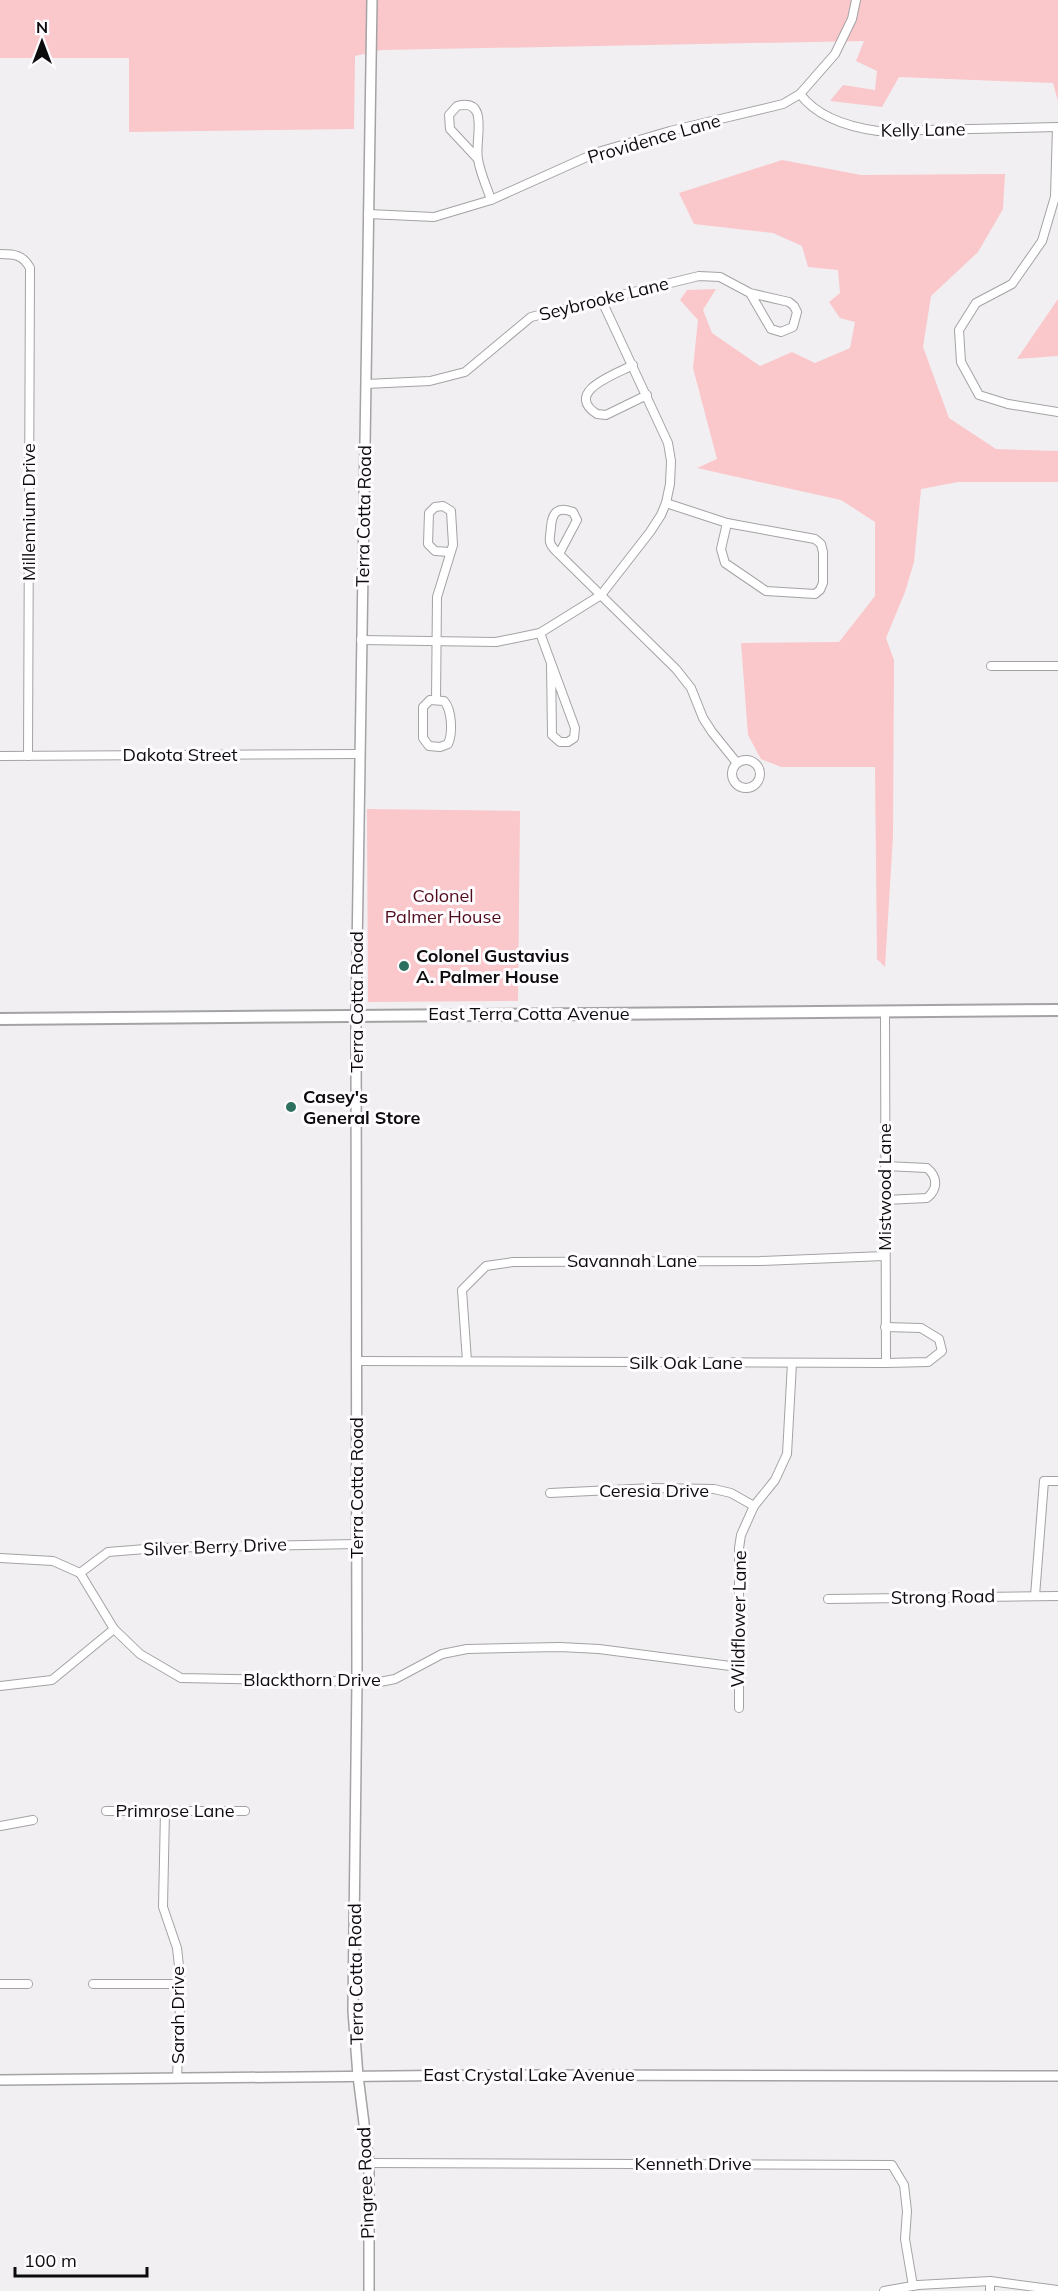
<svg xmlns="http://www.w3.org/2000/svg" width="1058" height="2291" font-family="Mulish,sans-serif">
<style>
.green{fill:#fac7ca}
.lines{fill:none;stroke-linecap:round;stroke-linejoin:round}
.minor-casing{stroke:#a4a2a5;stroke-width:10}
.tertiary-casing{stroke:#a4a2a5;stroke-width:12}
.secondary-casing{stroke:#a4a2a5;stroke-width:14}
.minor{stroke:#fff;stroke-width:8}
.tertiary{stroke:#fff;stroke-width:9}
.secondary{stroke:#fff;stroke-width:10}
.poi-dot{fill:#2e7060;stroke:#fefcff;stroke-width:2}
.labels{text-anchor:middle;stroke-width:6;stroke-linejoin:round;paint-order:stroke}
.street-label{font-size:18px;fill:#0d0c0d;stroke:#fefcff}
.park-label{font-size:18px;fill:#510c1b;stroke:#fefcff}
.poi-label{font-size:18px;font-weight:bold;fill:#0d0c0d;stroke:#fefcff;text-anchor:start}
</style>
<rect width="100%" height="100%" fill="#f1eff2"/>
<!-- green -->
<g class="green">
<path d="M0 0H1058V101L1053 83 899 77 882 107 830 101 843 85 875 90 877 71 856 61 864 41 381 50 355 56 354 129 129 132V58H0Z"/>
<path d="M782 160 861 175 1005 174 1003 209 978 252 931 296 923 347 949 418 996 449 1058 451V482H958L921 489 914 562 905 592 886 638 894 660 893 836 885 967 877 959 875 767H781L761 759 748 735 741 643 839 642 875 596V522L841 500 697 468 717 459 693 368 698 320 680 300 687 290 716 289 703 310 712 333 760 366 792 352 815 363 850 348 855 322 840 318 829 302 840 293 838 270 808 267 802 246 773 233 694 224 679 193Z"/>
<path d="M1058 299V356L1017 359Z"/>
<path d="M367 809 520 811 518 1001 368 1002Z"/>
</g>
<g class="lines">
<defs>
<g id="minor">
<path d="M800 94C818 118 849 127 878 131L1058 127"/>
<path d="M1057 127 1055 197 1042 241 1012 284 976 303 959 330 961 362 979 395 1008 404 1058 412"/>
<path d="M477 158 450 129 449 115 457 106C491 97 474 142 478 159 480 173 487 187 491 200"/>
<path d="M368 214 434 217 491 200 598 152 670 131 783 104 800 94 835 54 852 19 856 0"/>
<path d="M0 254C15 254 23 255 30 268L28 756"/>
<path d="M633 365C616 374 563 392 597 414L606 415 647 395"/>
<path d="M366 384 430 381 465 372 531 317 699 276 720 277 750 293 789 302 794 306 797 312 793 327 781 332 771 329 750 293"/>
<path d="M666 503 727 523"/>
<path d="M727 523 815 539 821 544 823 552V583L820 590 815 594 766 591 725 563 721 549Z"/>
<path d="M559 554 577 520 573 512C558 506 552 512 551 527 551 531 549 538 550 542 551 547 556 551 559 554L676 669 691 688 703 718 712 732 737 763"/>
<path d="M540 633 575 728 574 738 568 742H560L552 735 551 663"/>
<path d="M361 640 496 642 540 633 601 595 650 532 661 515 666 503 670 484 671 461 668 443 601 299"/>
<path d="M991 666H1058"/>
<path d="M430 700 444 701C452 710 453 733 448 744L440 747 429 746 423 738V707Z"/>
<path d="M436 700 437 597 453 545 451 511 443 506 435 507 429 513 428 544 435 551 450 552"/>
<path d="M0 756 359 754"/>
<circle cx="746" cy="774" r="14"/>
<path d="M885 1011 886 1363"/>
<path d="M885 1166 927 1168C938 1177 938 1189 927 1198L885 1200"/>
<path d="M357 1361 886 1363 928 1362 942 1351 939 1339 921 1328 885 1327"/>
<path d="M467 1361 462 1290 486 1266 513 1262 760 1261 884 1256"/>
<path d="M550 1493 653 1488 714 1489 731 1493 754 1506"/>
<path d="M0 1558 53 1561 80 1573 114 1629 140 1654 181 1678 380 1682 395 1679 442 1654 467 1649 560 1647 599 1649 738 1667"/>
<path d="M80 1573 108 1552 158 1548 357 1544"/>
<path d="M1035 1596 1044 1481H1058"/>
<path d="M828 1599 1058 1596"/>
<path d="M0 1686 52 1680 114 1629"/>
<path d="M739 1708V1548L741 1535 754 1506 775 1480 787 1454 792 1363"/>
<path d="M106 1811H245"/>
<path d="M165 1811 163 1907 177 1948 181 1984 177 2078"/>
<path d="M0 1826 33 1820"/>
<path d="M0 1984H28"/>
<path d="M93 1984H181"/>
<path d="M369 2163 892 2165 904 2185 907 2211 905 2239 913 2286"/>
<path d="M990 2281V2291"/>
<path d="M884 2291 918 2285 990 2281 1058 2290"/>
</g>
<g id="tertiary">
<path d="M0 2080 485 2075 1058 2076"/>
<path d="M369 2291V2163L358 2076 353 2011 357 1681 356 1015 372 0"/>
</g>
<path id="secondary" d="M0 1019 1058 1010"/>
</defs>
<!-- minor casing -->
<use href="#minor" class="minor-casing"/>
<!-- tertiary casing -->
<use href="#tertiary" class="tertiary-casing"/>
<!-- secondary casing -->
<use href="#secondary" class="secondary-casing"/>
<!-- minor -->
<use href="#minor" class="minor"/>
<!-- tertiary -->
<use href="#tertiary" class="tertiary"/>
<!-- secondary -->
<use href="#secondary" class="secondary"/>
</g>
<!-- markers -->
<g class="poi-dot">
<circle cx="404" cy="966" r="6"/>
<circle cx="291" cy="1107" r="6"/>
</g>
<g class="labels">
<!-- street labels -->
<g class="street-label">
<text transform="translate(923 130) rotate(-1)" y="6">Kelly Lane</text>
<text transform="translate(654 139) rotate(-16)" y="6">Providence Lane</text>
<text transform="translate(604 299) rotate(-14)" y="6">Seybrooke Lane</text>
<text transform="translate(29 512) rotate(-90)" y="6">Millennium Drive</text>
<text transform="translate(364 516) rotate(-89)" y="6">Terra Cotta Road</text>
<text x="180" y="761">Dakota Street</text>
<text transform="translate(357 1002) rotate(-90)" y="6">Terra Cotta Road</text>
<text x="529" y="1020">East Terra Cotta Avenue</text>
<text transform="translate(885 1187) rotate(-90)" y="6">Mistwood Lane</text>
<text x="632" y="1267">Savannah Lane</text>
<text x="686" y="1369">Silk Oak Lane</text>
<text transform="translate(357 1488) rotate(-90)" y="6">Terra Cotta Road</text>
<text x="654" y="1497">Ceresia Drive</text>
<text transform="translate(215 1547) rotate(-2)" y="6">Silver Berry Drive</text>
<text transform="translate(943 1597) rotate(-1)" y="6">Strong Road</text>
<text transform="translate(739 1619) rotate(-89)" y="6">Wildflower Lane</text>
<text x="312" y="1686">Blackthorn Drive</text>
<text x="175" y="1817">Primrose Lane</text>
<text transform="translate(356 1974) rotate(-91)" y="6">Terra Cotta Road</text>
<text transform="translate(178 2015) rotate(-90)" y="6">Sarah Drive</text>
<text x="529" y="2081">East Crystal Lake Avenue</text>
<text x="693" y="2170">Kenneth Drive</text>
<text transform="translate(366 2183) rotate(-92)" y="6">Pingree Road</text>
</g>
<!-- park labels -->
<g class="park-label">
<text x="443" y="902">Colonel<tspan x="443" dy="21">Palmer House</tspan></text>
</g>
<!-- poi labels -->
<g class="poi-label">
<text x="416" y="962">Colonel Gustavius<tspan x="416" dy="21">A. Palmer House</tspan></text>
<text x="303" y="1103">Casey's<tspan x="303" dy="21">General Store</tspan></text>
</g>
</g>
<!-- north arrow -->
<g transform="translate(42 42)" stroke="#fefcff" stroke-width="4.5" paint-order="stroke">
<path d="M0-4.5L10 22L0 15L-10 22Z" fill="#0d0c0d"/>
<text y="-9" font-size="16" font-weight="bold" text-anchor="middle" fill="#0d0c0d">N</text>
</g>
<!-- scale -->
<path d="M15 2267v9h132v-9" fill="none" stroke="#0d0c0d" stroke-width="3"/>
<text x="24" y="2267" font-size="18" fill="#0d0c0d" stroke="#fefcff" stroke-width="4.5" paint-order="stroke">100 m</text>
</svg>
